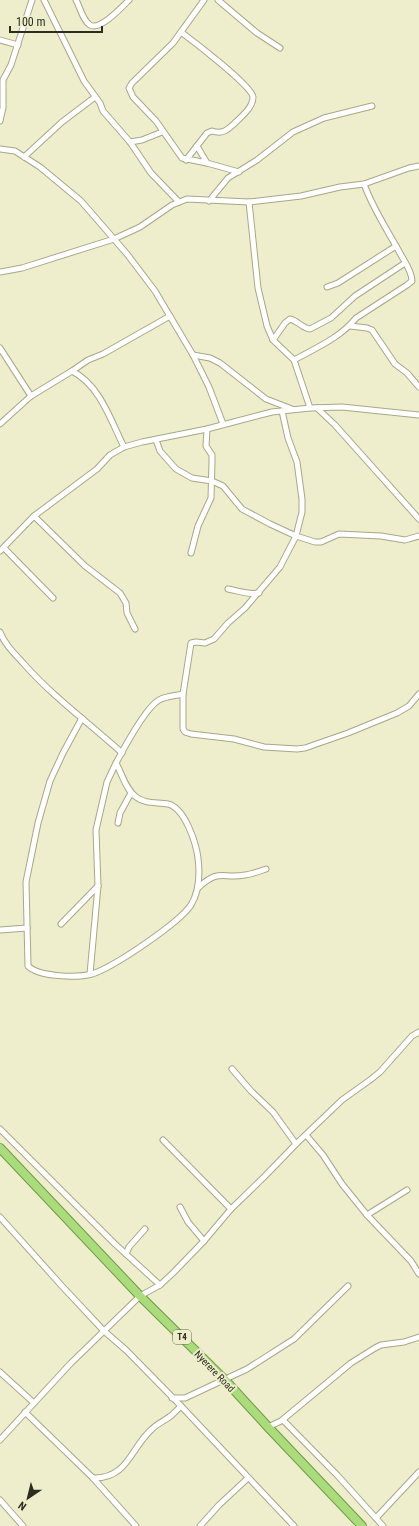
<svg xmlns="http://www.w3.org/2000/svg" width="419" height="1526" font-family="'Roboto Condensed',sans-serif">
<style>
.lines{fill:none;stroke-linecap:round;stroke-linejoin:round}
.minor-casing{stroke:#a8a787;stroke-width:7}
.trunk-casing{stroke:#719947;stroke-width:10}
.minor{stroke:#fff;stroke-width:5}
.trunk{stroke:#aadc7c;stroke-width:8}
.labels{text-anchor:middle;stroke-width:4;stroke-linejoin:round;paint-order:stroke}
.shield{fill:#eec;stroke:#676654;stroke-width:1}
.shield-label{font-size:9px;font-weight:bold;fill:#2d2c20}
.street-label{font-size:10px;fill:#2d2c20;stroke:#eec}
</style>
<rect width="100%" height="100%" fill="#eec"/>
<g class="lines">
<defs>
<g id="minor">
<path d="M44 0 84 81 100 103 103 111 130 142 151 173 179 202"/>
<path d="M76 0C80 7 83 21 90 25 100 31 122 7 129 0"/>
<path d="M204 0 173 43 132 83 129 88 133 97 156 121 182 158 207 163 239 172"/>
<path d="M218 0 257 33 280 48"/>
<path d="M181 32C193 41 252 86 253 97 253 107 243 115 236 122 228 129 223 135 212 131L207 133 186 160"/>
<path d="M0 40 18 45"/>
<path d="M0 121 3 108V80L11 65 32 0"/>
<path d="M130 142 142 140 162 132"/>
<path d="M197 146 207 163"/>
<path d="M0 149 15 151 40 167 81 201 127 254 155 291 193 355 209 387 223 424"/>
<path d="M24 157 62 122 95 97"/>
<path d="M209 201 228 178 257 160 293 132 324 118 372 106"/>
<path d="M249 202 258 288 267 326 273 340 294 360 310 408"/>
<path d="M0 272 22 268 114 239 140 227 172 205 187 199 249 202 301 196 340 187 364 184 409 168 419 166"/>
<path d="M327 287 338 283 396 246"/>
<path d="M350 326 367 328 372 330 395 364 407 373 419 387"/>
<path d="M273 340 285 323 290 319C298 321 302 328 310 329L331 318 355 296 405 263"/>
<path d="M0 348 31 396"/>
<path d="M193 355 210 358 220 363 266 399 292 409"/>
<path d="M294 360C316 348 340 338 356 318L407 285 412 281C412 272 405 262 401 255 388 231 373 209 364 184"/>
<path d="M72 371 88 360 103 354 170 316"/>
<path d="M317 408 335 425 419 519"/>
<path d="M282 411 288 438 297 462 302 499V512L296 536 280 567 245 608 228 623 214 639 205 643 196 642 191 643 183 694V729L185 732 191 734 234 739 264 747 297 749 305 748 348 733 397 713 409 706 419 694"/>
<path d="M0 424 31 396 72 371C100 385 111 421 124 447"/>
<path d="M156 440 160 451 176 469 192 478 212 481 223 486 242 509 270 524 296 536 315 542H321L339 534 381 536 405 540 419 536"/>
<path d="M34 516 85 566 120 593 126 603 127 613 135 629"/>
<path d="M4 548 53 598"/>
<path d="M0 551 34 516 97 469 110 455 124 447 142 442 207 429 272 412 310 408 342 407 419 415"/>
<path d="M191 553 198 526 211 498 212 461V455L206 446 207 429"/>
<path d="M228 589C239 591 248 595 259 593"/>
<path d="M0 632C5 645 15 654 24 664 53 697 89 723 122 753"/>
<path d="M82 718 63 753 50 781 38 823 26 882 28 966C39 977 77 978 92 974 114 967 179 923 191 905 200 890 200 874 198 858 196 843 185 808 168 804 157 802 145 804 136 797 126 790 122 774 116 763 124 748 145 708 159 700 166 696 175 696 183 694"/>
<path d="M118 823 120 813 131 793"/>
<path d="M198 888C219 868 222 879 245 875 252 874 260 871 266 869"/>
<path d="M61 924 98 886"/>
<path d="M0 930 27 928"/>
<path d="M90 974 98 886 96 830 107 782 116 763"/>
<path d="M232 1069 251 1091 273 1112 296 1144"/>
<path d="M0 1129 115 1244 160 1285"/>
<path d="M306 1135 323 1155 342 1184 367 1215 411 1261 419 1274"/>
<path d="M163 1140 231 1209"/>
<path d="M180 1207 188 1222 204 1241"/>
<path d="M367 1215 407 1190"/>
<path d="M0 1217 61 1285 104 1331 126 1350 181 1406 294 1526"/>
<path d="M126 1254 129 1247 145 1229"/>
<path d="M0 1372 34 1403"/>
<path d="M172 1398H185L247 1369 294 1339 348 1286"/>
<path d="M25 1412 93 1478 136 1526"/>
<path d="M283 1420 338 1476 383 1526"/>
<path d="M268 1427 281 1421 351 1363 375 1348 381 1345 404 1342 419 1337"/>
<path d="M0 1440 70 1364 140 1296 160 1285 173 1273 204 1241 231 1209 264 1177 296 1144 342 1100 370 1080 380 1072 412 1036 419 1032"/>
<path d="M93 1478C128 1479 131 1447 152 1429 158 1423 166 1420 172 1415 175 1412 178 1409 181 1406"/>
<path d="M0 1500 23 1526"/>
<path d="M376 1518 419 1472"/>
<path d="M200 1526 219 1505 248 1478"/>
</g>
<path id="trunk" d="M0 1148 140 1296 225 1380 268 1427 362 1526"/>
</defs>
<!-- minor casing -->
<use href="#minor" class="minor-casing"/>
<!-- trunk casing -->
<use href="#trunk" class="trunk-casing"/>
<!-- minor -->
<use href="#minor" class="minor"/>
<!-- trunk -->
<use href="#trunk" class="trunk"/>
</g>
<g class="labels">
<!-- shield labels -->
<rect class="shield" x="173" y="1330" width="18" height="14" rx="3"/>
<g class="shield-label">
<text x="182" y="1340">T4</text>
</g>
<!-- street labels -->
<g class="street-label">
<text transform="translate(215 1371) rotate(46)" y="4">Nyerere Road</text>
</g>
</g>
<!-- north arrow -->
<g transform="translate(28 1498) rotate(215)" stroke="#eeeecc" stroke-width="3" paint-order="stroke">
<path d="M0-3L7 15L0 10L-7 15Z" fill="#2d2c20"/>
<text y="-6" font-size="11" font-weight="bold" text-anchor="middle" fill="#2d2c20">N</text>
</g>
<!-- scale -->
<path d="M10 26v6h92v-6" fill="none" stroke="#2d2c20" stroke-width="2"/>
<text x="16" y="26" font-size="12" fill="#2d2c20" stroke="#eeeecc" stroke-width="3" paint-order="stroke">100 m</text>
</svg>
